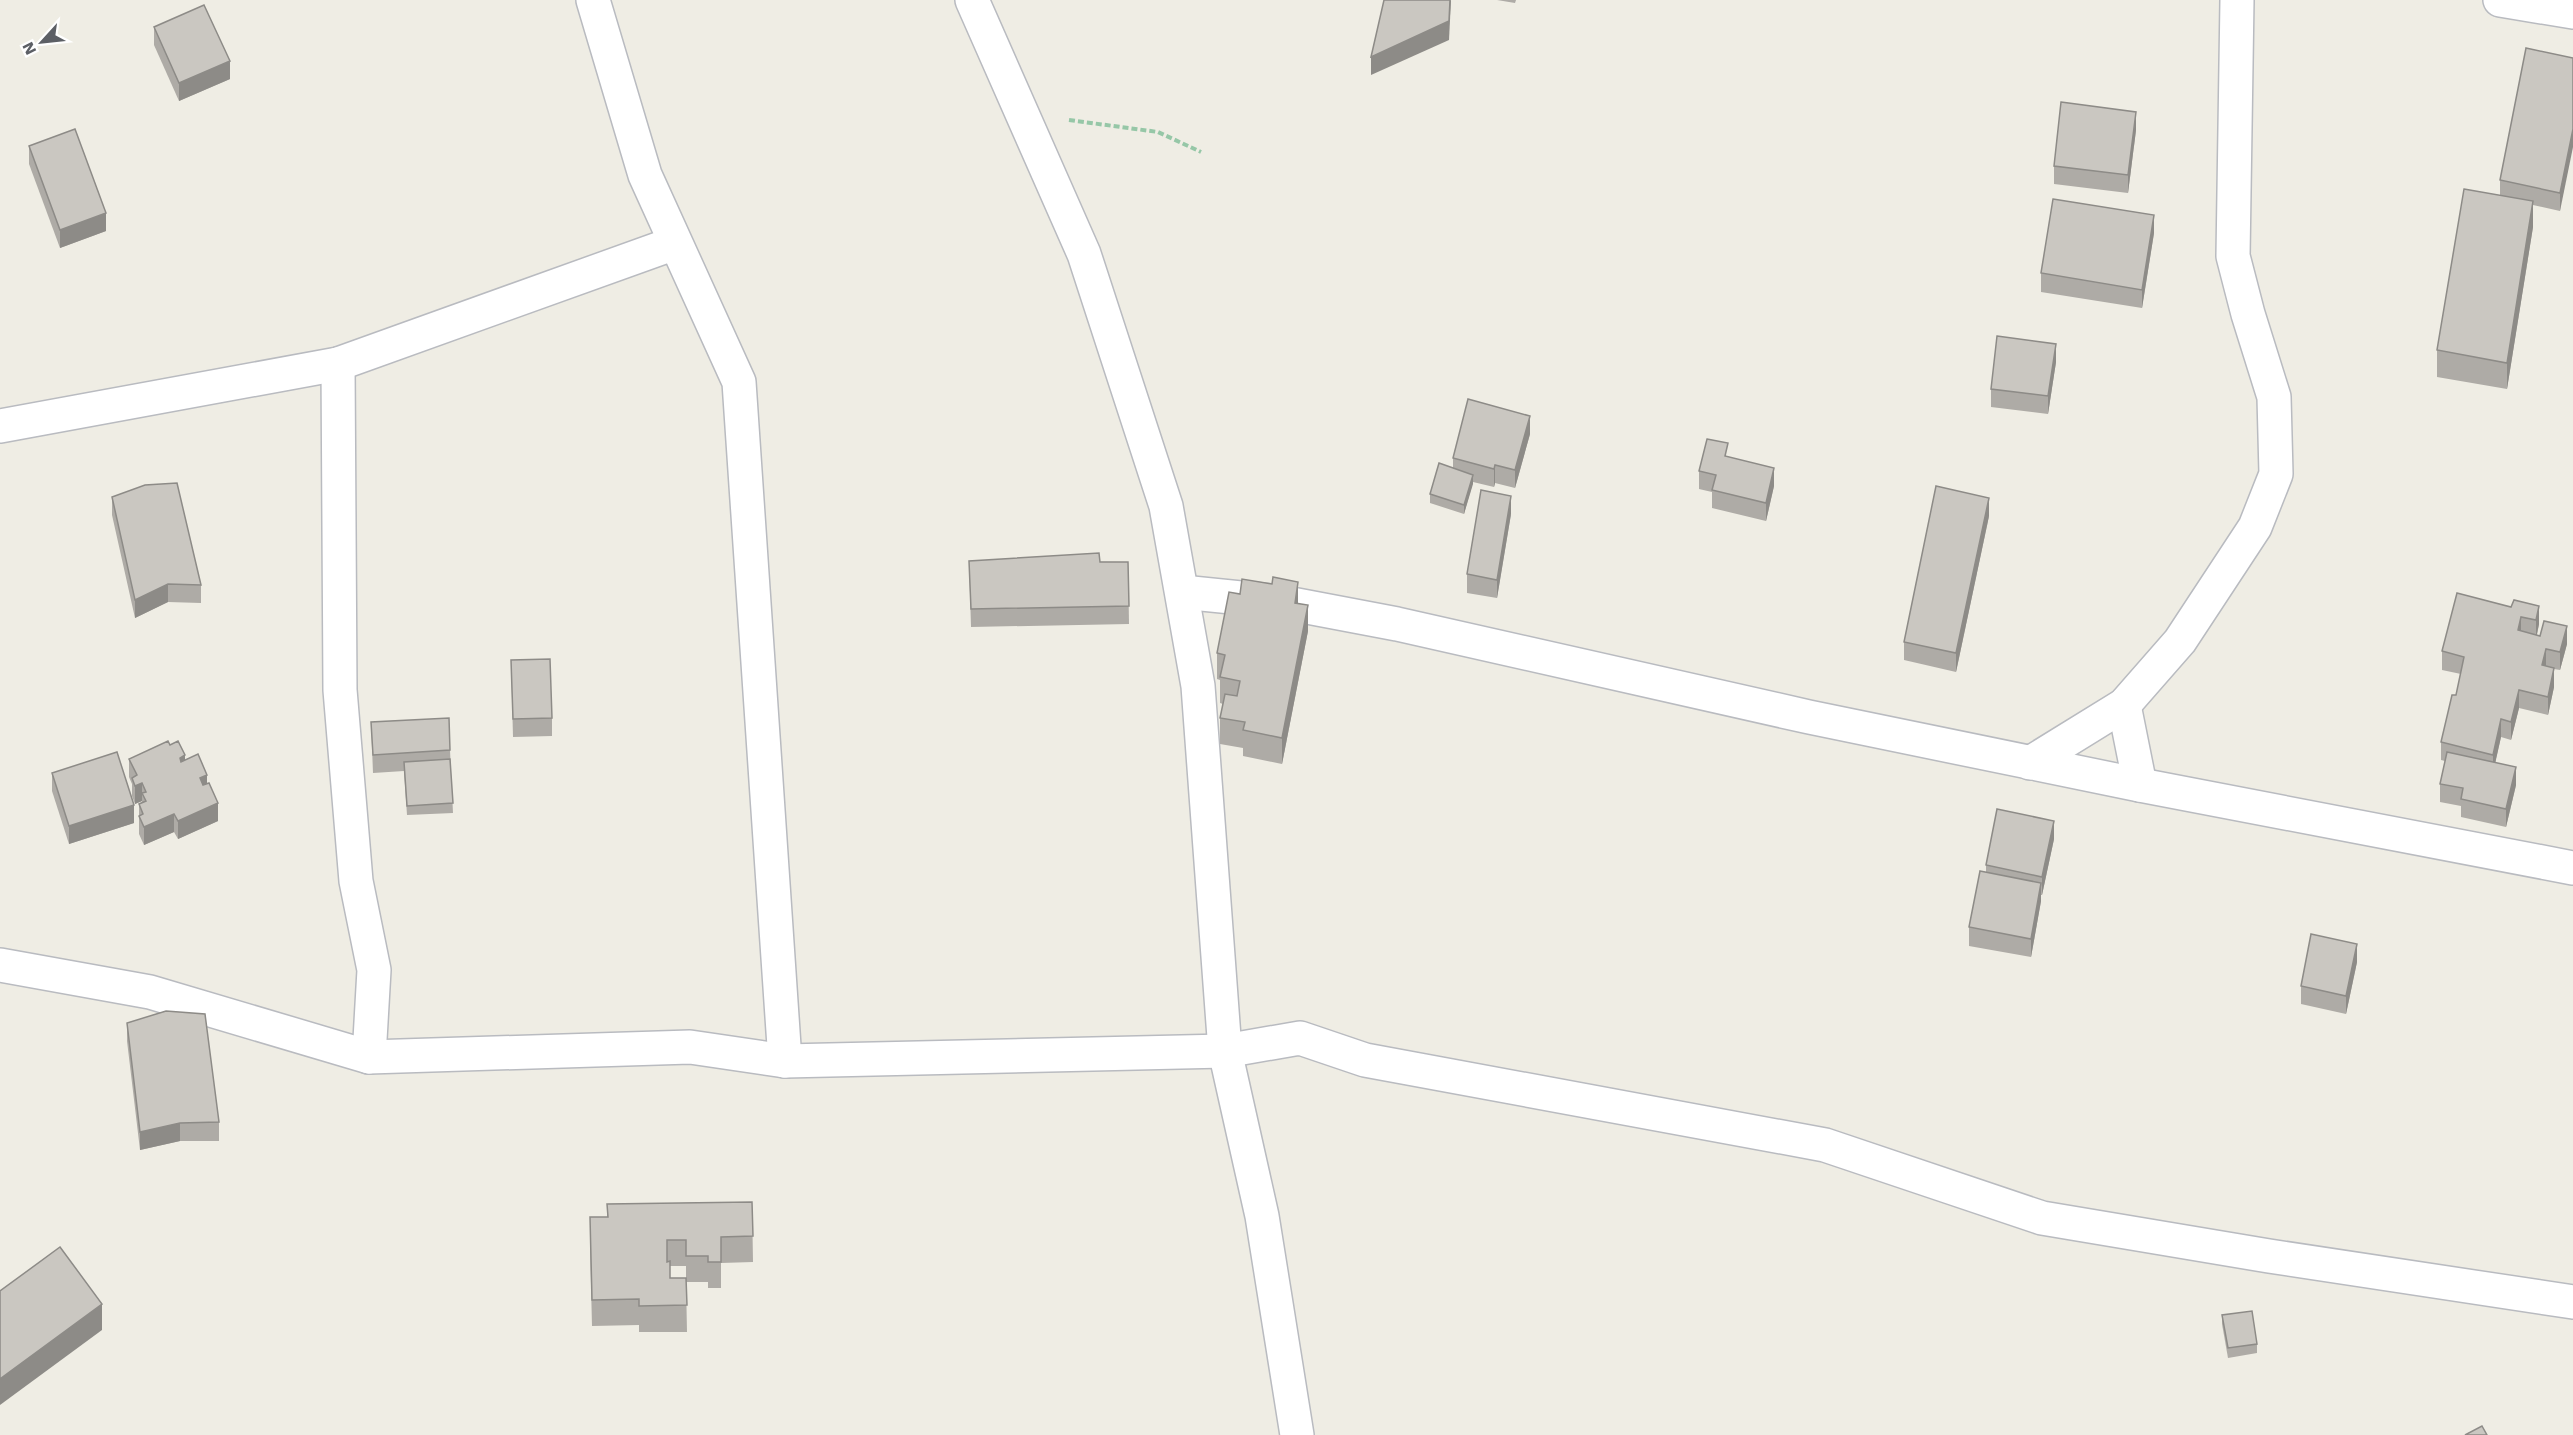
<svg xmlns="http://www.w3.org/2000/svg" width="2573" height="1435" font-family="'Work Sans',sans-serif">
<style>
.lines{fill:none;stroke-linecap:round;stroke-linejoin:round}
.minor-casing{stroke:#b9bbc0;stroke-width:36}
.path{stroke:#96c7a7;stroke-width:4;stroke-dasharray:6 3;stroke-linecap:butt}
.minor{stroke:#fff;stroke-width:33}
.wall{fill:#aeaba6;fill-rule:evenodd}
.shaded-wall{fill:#8d8b87}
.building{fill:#cac7c1;stroke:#8d8b87;stroke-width:1.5}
</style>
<rect width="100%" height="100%" fill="#efede4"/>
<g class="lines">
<defs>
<g id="minor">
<path d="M593 0 645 175 739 382 785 1061"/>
<path d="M972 0 1084 254 1166 506 1198 686 1225 1051 1262 1216 1297 1435"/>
<path d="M2500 0 2573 12"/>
<path d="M338 364 340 690 356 881 374 970 369 1057"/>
<path d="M0 426 338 364 675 243"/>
<path d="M1182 592 1281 602 1397 624 1809 717 2140 785 2573 868"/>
<path d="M2124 705 2140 785"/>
<path d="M2030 763 2124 705 2180 641 2255 527 2276 474 2274 397 2248 314 2233 256 2237 0"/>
<path d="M0 965 150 992 369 1057 690 1047 785 1061 1225 1051 1300 1038 1365 1060 1825 1145 2042 1218 2269 1256 2573 1302"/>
</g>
</defs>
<!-- minor casing -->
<use href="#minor" class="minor-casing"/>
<!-- path -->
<path class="path" d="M1069 120 1158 132 1201 152"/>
<!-- minor -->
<use href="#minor" class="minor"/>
</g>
<!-- wall -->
<g class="wall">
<path d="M1497 0H1516L1515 3Z"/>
<path d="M154 27 230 79 179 101 154 45Z"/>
<path d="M2573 58 2560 211 2533 205V227L2507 389 2437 377V350L2500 195V180Z"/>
<path d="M2136 130 2128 193 2054 184V166Z"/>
<path d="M29 146 106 231 60 248 29 164Z"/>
<path d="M2154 233 2142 308 2041 292V273Z"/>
<path d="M2056 362 2048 414 1991 407V389Z"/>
<path d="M1530 434 1515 488 1495 483 1494 487 1473 482 1464 514 1430 503V494L1453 468V458Z"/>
<path d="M1728 457 1774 486 1766 521 1712 508V492L1699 489V471Z"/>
<path d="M112 497 201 585V603L168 602 135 618 112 515Z"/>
<path d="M1511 514 1497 598 1467 593V574Z"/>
<path d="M1989 516 1956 672 1904 660V642Z"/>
<path d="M969 561 1128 562 1129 624 971 627Z"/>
<path d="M2539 606V624L2537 635 2567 644 2560 670 2554 669V687L2548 715 2519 708 2511 740 2501 737 2495 763 2516 785 2506 827 2461 817V806L2440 802V784L2445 761 2441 760V742L2456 695 2461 674 2442 670V651L2511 607Z"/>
<path d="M1308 631 1282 764 1243 756V748L1220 744V718L1223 704 1220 703V680L1217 679V653Z"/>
<path d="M511 660 552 718V736L513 737Z"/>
<path d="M371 722 450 750 453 813 407 815 404 771 373 773Z"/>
<path d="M170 745 207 783 218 821 178 839 174 832 144 845 139 834V804L142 803V801L135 804 132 796V784L129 777V759Z"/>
<path d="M52 773 134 823 69 844 52 791Z"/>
<path d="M2054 839 2042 895H2041V901L2031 957 1969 946V927L1986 872V865Z"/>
<path d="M2357 962 2346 1014 2301 1004V986Z"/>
<path d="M127 1023 219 1122V1141H180L140 1150 127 1041Z"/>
<path d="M752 1202 753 1262 721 1263V1288H708V1282H686L687 1332H639V1325L592 1326 590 1244 607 1217V1204ZM670 1266H686V1278H670Z"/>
<path d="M2222 1315 2257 1344V1353L2228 1358 2222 1324Z"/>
</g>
<!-- shaded-wall -->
<g class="shaded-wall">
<path d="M1451 0 1449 40 1371 75V57Z"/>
<path d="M230 61V79L179 101V83Z"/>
<path d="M2136 112V130L2128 193V175Z"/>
<path d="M2573 129V147L2560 211V193Z"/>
<path d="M2533 201V227L2507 389V363Z"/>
<path d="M106 213V231L60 248V230Z"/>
<path d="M2154 215V233L2142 308V290Z"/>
<path d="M2056 344V362L2048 414V396Z"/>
<path d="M1530 416V434L1515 488V470Z"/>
<path d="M1495 465V483L1494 487V469Z"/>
<path d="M1774 468V486L1766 521V503Z"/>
<path d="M1473 475V484L1464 514V505Z"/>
<path d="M1511 496V514L1497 598V580Z"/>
<path d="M1989 498V516L1956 672V653Z"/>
<path d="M1298 582V609L1295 603Z"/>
<path d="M168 584V602L135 618V600Z"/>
<path d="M1308 605V631L1282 764V738Z"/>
<path d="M2539 606V624L2536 638V620Z"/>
<path d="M2521 617V635L2518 630Z"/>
<path d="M2567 626V644L2560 670V652Z"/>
<path d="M2546 649V667L2542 665Z"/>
<path d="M2554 668V687L2548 715V697Z"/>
<path d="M2519 690V708L2511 740V722Z"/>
<path d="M2501 719V737L2493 773V755Z"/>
<path d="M185 755V773L180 758Z"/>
<path d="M2516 767V785L2506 827V809Z"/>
<path d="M207 775V793L200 778Z"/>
<path d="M142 783V801L135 804V786Z"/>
<path d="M218 803V821L178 839V821Z"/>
<path d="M134 805V823L69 844V826Z"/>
<path d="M174 814V832L144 845V827Z"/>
<path d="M2054 821V839L2042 895V877Z"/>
<path d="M2041 883V901L2031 957V939Z"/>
<path d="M2357 944V962L2346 1014V996Z"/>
<path d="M180 1123V1141L140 1150V1132Z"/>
<path d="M102 1304V1330L0 1405V1379Z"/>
</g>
<!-- building -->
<g class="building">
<path d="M1384 0H1450L1449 21 1371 57Z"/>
<path d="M204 5 230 61 179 83 154 27Z"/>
<path d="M2526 48 2573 58V129L2560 193 2500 180Z"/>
<path d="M2061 102 2136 112 2128 175 2054 166Z"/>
<path d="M75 129 106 213 60 230 29 146Z"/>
<path d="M2464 189 2533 201 2507 363 2437 350Z"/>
<path d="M2053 199 2154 215 2142 290 2041 273Z"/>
<path d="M1997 336 2056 344 2048 396 1991 389Z"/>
<path d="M1468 399 1530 416 1515 470 1495 465 1494 469 1453 458Z"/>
<path d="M1707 439 1728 443 1725 456 1774 468 1766 503 1712 490 1716 475 1699 471Z"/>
<path d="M1439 463 1473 475 1464 505 1430 494Z"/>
<path d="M177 483 201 585 168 584 135 600 112 497 145 485Z"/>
<path d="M1936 486 1989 498 1956 653 1904 642Z"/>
<path d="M1481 490 1511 496 1497 580 1467 574Z"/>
<path d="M1099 553 1100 562H1128L1129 606 971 609 969 561Z"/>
<path d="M1273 577 1298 582 1295 603 1308 605 1282 738 1243 730 1245 722 1220 718 1225 694 1237 696 1240 681 1220 677 1225 655 1217 653 1229 592 1240 594 1242 579 1272 584Z"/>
<path d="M2457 593 2511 607 2514 600 2539 606 2536 620 2521 617 2518 630 2540 636 2544 621 2567 626 2560 652 2546 649 2542 665 2554 668 2548 697 2519 690 2511 722 2501 719 2493 755 2441 742 2452 695H2456L2464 657 2442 651Z"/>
<path d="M550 659 552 718 513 719 511 660Z"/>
<path d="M449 718 450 750 373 755 371 722Z"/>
<path d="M168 741 170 745 178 741 185 755 180 758 181 762 198 754 207 775 200 778 203 785 209 783 218 803 178 821 174 814 144 827 139 816 143 814 139 804 146 801 142 793 146 792 142 783 135 786 132 778 137 775 129 759Z"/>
<path d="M117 752 134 805 69 826 52 773Z"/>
<path d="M2447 752 2516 767 2506 809 2461 799 2463 788 2440 784Z"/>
<path d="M450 759 453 803 407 806 404 762Z"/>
<path d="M1997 809 2054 821 2042 877 1986 865Z"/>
<path d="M1980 871 2041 883 2031 939 1969 927Z"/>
<path d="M2311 934 2357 944 2346 996 2301 986Z"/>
<path d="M166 1011 205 1014 219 1122 180 1123 140 1132 127 1023Z"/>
<path d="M752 1202 753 1236 721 1237V1262H708V1256H686V1240H667V1262L670 1261V1278H686L687 1305 639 1306V1299L592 1300 590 1217H608L607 1204Z"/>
<path d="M60 1247 102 1304 0 1379V1291Z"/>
<path d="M2252 1311 2257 1344 2228 1348 2222 1315Z"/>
<path d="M2482 1426 2487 1435H2465Z"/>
</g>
<!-- north arrow -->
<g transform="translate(42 42) rotate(243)" stroke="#ffffff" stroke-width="4.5" paint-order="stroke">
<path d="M0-4.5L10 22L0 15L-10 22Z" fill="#5c5f65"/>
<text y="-9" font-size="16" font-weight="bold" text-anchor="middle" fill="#5c5f65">N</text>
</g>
</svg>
